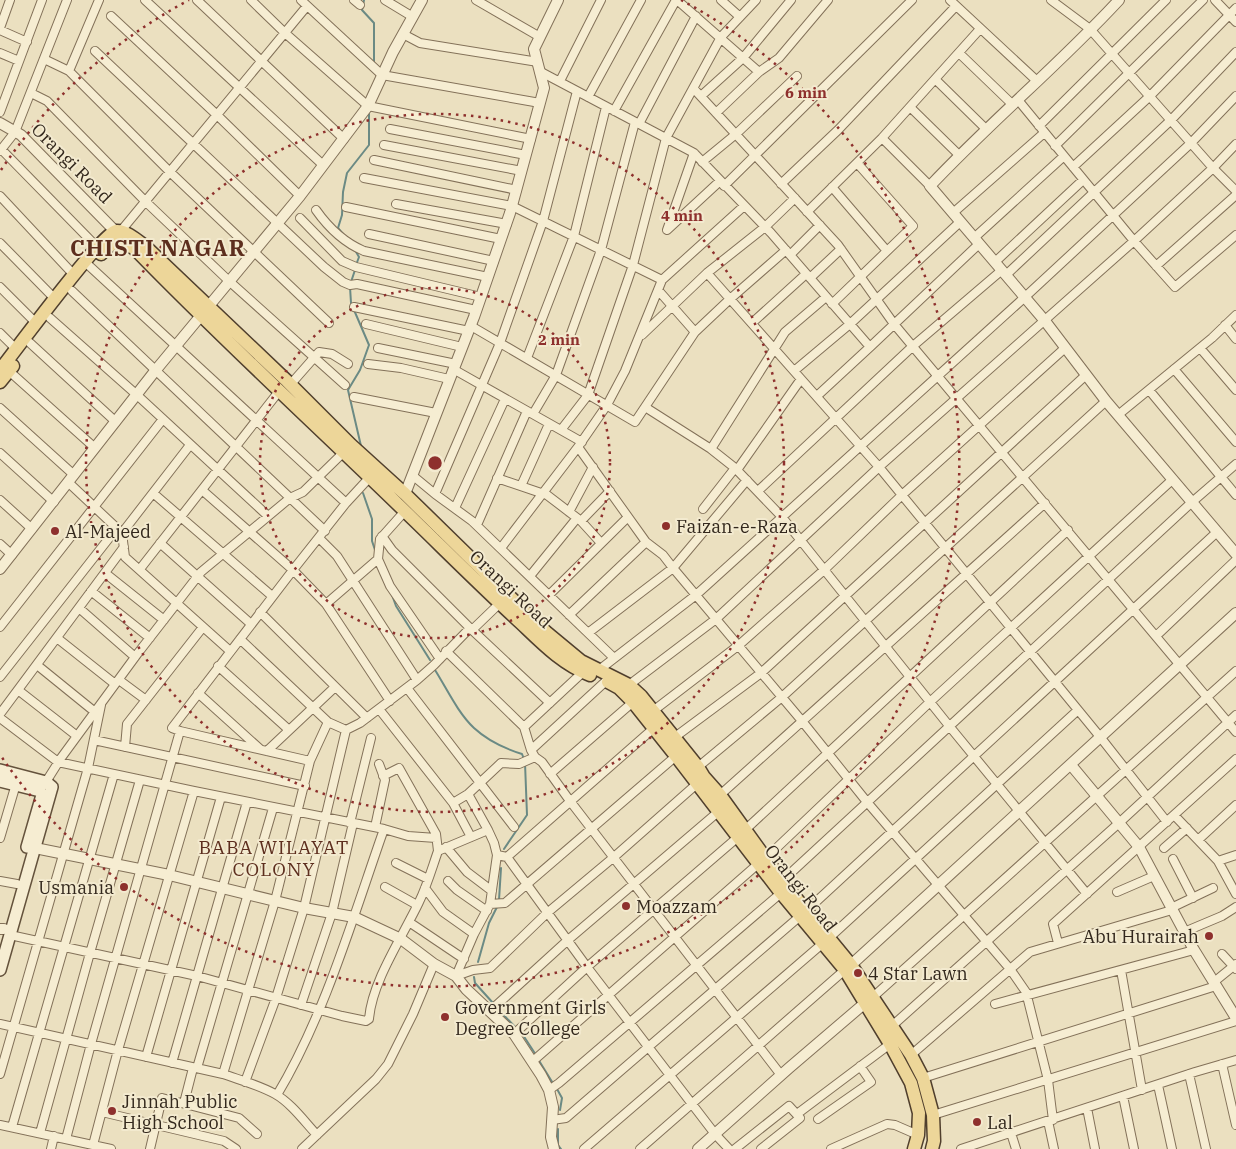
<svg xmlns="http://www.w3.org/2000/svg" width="1236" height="1149" viewBox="0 0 1236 1149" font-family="'IBM Plex Serif',serif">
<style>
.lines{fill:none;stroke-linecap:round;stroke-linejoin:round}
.stream{stroke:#6b8a84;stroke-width:2}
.minor-casing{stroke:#837159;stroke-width:10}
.tertiary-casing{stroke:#837159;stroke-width:12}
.secondary-casing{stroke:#64523c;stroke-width:14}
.primary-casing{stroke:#503f2d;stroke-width:15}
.minor{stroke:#f6edd2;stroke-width:8}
.tertiary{stroke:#f6edd2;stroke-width:10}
.secondary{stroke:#f6edd2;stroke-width:11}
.primary{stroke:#edd699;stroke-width:12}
.ring{fill:none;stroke:#8e302d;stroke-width:2.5;stroke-dasharray:2.5 5}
.poi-dot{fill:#8e302d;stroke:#f3eacf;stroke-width:2}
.labels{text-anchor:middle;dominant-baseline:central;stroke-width:4;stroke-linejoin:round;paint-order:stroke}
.street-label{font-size:18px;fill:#33281d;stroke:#f3eacf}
.poi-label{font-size:18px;fill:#33281d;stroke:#f3eacf;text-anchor:start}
.neighbourhood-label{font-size:19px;letter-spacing:1px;fill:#5d2e1e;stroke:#f3eacf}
.district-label{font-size:22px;font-weight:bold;letter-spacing:1px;fill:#5d2e1e;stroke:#f3eacf}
.centre{fill:#8e302d;stroke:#f3eacf;stroke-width:2.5}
.ring-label{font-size:15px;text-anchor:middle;font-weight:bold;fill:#8e302d;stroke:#f3eacf;stroke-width:4;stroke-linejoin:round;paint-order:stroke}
</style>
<rect width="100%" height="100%" fill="#ebe0c0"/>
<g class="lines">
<!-- stream -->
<path class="stream" d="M 364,0 L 362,10 L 374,23 L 374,64
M 343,234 L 338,228 L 342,215 L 343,192 L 347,173 L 369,145 L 369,114
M 355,250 L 359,257 L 356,265
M 351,282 L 355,270
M 350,287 L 351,303 L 369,345 L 360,370 L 348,390 L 361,446
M 363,493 L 372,519 L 372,541 L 376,553
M 392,595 L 396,606 L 430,660
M 435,670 C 447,689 458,713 474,728 C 487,740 506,749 522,754 L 524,759
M 504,849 L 527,815 L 525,763
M 499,900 L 501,868
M 478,962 L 489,923 L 498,905
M 474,977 L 475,983 L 493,1003
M 496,1007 L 517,1029
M 521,1032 L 536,1055
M 538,1059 L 554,1085
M 557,1089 L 562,1098 L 560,1110
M 558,1129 L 558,1145 L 561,1149"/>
<!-- minor casing -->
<g class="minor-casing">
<path id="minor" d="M 145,0 L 323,165
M 197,0 L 344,139
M 251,0 L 285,33 L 368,106 L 531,139
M 301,0 L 382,75 L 540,103
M 354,0 L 360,5
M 385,0 L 413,17
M 476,0 L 540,37
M 677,0 L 759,72 L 779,58 L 828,0
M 721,0 L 740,17
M 950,0 L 1037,81
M 1051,0 L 1090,29 L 1213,168 L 1236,191
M 1215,0 L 1236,22
M 111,16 L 217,115 L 300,196
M 0,28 L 10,0
M 0,30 L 27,42
M 403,34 L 420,43 L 538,62
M 95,51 L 324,267 L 343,282 L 350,285 L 357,284 L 476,310
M 0,53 L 19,61
M 959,53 L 1013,105
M 44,59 L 69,71 L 170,172 L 329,323
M 69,71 L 99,0
M 541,72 L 694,153 L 771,233 L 870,347 L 979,244
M 935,79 L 987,130
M 560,81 L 601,0
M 694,89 L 838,245 L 894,324 L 1236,732
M 31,93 L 47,101 L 146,202 L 229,281 L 345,385
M 701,96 L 743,58 L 791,0
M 588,97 L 641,0
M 1018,100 L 1134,241 L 1175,287 L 1236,235
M 910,107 L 959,155
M 614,111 L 676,0
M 0,112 L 42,0
M 716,113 L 759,72
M 639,124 L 696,16
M 1039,126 L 1166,0
M 390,129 L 526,155
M 882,138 L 930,186
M 384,145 L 522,171
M 1055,146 L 1203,0
M 1,149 L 97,247
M 0,151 L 15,132 L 67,0
M 694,153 L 667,230 L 720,181
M 374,160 L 517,190
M 702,162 L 736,134 L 797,76
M 1073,167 L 1150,96 L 1236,8
M 364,178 L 512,206 L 662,280
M 781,184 L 838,130 L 956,6
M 724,186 L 912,0
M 832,187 L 887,251
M 0,196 L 74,275
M 396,204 L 507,224
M 744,206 L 662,280 L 625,371 L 607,405 L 578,447 L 646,542 L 663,555 L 673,568 L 802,721 L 867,802 L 1010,969 L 1026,992 L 1048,1080 L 1053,1120
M 346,207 L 501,239
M 316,210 C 328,227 345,243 364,251 L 488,277
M 807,212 L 882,138 L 980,29
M 953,213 L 1044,133
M 300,218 L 342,261 L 356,267 L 481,297
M 120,232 L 307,6
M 369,234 L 494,261
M 974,238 L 1064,156
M 0,243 L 55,299
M 790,255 L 820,225
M 85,262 L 346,503
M 995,262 L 1083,180
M 1156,266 L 1236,195
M 707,273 L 879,467 L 1101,738 L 1167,822
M 1006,275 L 1171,120 L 1236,52
M 810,278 L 841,249
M 0,287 L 36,323
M 658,290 L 695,332
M 72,291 L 325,531
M 832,304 L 913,226 L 857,163
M 354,307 L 469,331
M 50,318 L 137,395 L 268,516
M 752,323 L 806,274
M 366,324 L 462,347
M 1225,325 L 1236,339
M 471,326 L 635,422 L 695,332 L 730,299 L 786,250
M 0,333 L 16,349
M 642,335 L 707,273 L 765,227 L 795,198
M 30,343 L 116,422
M 378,348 L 456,364
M 1200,348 L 1236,390
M 527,358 L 574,236 L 606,107
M 368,364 L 401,368 L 449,379
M 453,369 L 582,442
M 1174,369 L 1236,442
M 9,371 L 95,448
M 794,371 L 850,324 L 960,222
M 290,385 L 319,352 L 332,354 L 348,364
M 1149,390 L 1236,495
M 817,396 L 870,347
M 354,397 L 436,413
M 645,407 L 711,449 L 735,468 L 782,517 L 950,727 L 1087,894
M 0,408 L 74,475
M 533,414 L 556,375 L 601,250 L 635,122
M 1118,415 L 1212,338 L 1236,315
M 561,430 L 588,395 L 633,265 L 666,138 L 721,37 L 756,0
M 711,449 L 785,332 L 826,297
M 0,453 L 54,502
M 737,470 L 801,379
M 412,475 L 435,494 L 472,521 L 614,658
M 497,478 L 547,495 L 581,521 L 601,543
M 69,483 L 122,533 L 125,557 L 230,651
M 521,486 L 549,424
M 202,490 L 293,570 L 326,604 L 390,701
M 758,491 L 913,346 L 1002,270
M 153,493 L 272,596
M 435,494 L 500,343 L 543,221 L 577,91
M 0,500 L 32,529
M 455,508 L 505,399
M 703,509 L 735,468
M 405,511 L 380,539 L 378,559 L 390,586 L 440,659
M 569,512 L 593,467
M 581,521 L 610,491
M 477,525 L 527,411
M 122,533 L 190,445
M 382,536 L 392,550 L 470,628 L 550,703
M 319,538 L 337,556 L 417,680
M 160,543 L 251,624
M 0,544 L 12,555
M 501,548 L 578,447
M 140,569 L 280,390
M 105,573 L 164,620
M 530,576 L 577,518
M 91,591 L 150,638
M 549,595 L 628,517
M 326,604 L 378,559
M 79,608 L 135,657
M 260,612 L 367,718
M 569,615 L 646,542
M 0,627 L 163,419
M 472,630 L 499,604
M 588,633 L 673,568 L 747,480
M 1156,636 L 1236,560
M 57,638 L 115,684
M 240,639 L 328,722 L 346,730 L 360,723 L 417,680 L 434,665 L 470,628
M 446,651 L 524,727 L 531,750 L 535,757 L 542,762 L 570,801 L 781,1075
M 37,665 L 95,712
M 218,666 L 289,730
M 599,670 L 696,595 L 1025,297 L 1191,143 L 1236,96
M 0,677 L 117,528
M 119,680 L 146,700
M 629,685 L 716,619 L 879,467 L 1134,241 L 1213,168 L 1236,144
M 407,688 L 514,827
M 18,690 L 77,736
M 198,693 L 260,749
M 379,709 L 453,803 L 471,837
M 653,711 L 739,645 L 824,570 L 902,495 L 1065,348
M 0,714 L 124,547
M 0,718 L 58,762 L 194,791 L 384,829 L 408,836 L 436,838
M 524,727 L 583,672
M 180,731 L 172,728 L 293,570 L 346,503 L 370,477
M 675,737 L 761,673 L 1086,375
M 94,740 L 305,786
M 125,747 L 127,724 L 203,627
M 531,750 L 606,681
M 267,751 L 335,687
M 310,761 L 328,722
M 698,767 L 782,697 L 1106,401
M 550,774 L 633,702
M 383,776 L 399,768 L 436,834 L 438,851
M 44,785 L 61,758 L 138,653 L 201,572 L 290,498 L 303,492 L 347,449
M 720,795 L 1045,503
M 453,803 L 468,794 L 501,763 L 519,764 L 535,757
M 1174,815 L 1218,861 L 1236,894
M 350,823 L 371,738
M 375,827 L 385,780 L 379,764
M 745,830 L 1068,530
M 0,838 L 16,784
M 1198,840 L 1236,805
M 446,847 L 467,872 L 492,891
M 1164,848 L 1187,828
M 497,855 L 507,857 L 587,967 L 715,1134 L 729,1149
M 507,857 L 654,728
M 766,858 L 931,701 L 1172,480
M 1173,859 L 1193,898
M 1218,861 L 1236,855
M 396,863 L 428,879
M 0,881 L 17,884
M 448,881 L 457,890 L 487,911
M 782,881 L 1191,503 L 1236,464
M 385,887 L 417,905
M 425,888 L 443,912 L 474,934
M 1117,892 L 1154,876
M 490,904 L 505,903 L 676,756
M 1171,908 L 1213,888
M 409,922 L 464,959
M 1184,932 L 1222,916 L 1236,907
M 10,935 L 197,976 L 342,1016 L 366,1021 L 369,1019 C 372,981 403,936 419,902 C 427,886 432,868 438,851 L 488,830
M 829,938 L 1078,710
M 1058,943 L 1053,924 L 1236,759
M 1222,954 L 1236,969
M 1121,970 L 1142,1090
M 456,976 L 473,970 L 490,968 L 547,913 L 614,857 L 699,782
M 456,976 L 474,934 L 490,904 L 497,855 L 494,843 L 488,830 L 468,794
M 1214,982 L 1236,964
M 873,997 L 1236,671
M 995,1004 L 1194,950
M 301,1005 L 332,913 L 353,823
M 490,1011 L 568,940 L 718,812
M 0,1024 L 223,1074 C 240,1080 259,1085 275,1094 C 291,1103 304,1121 317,1135
M 892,1026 L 1119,823 L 1236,715
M 514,1034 L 587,967 L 738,837
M 911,1055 L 1030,952 L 1172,910
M 146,1057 L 221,797
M 533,1061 L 758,864
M 172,1063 L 247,802
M 1222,1064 L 1236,1125
M 197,1068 L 273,808
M 0,1074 L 88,768 L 101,705
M 1189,1074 L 1206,1149
M 923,1078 L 1216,986
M 245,1082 L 276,998 L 304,908 L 346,730
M 1158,1085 L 1172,1149
M 549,1090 L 559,1083 L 781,893
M 277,1095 C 325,1015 353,917 384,829
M 1123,1096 L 1134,1149
M 184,1103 L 193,1068
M 1087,1108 L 1095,1149
M 102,1112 L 224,1141 L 236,1149
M 797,1114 L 890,1044
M 933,1115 L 1236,1021
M 818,1119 L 871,1082 L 860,1066
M 552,1120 L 566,1118 L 806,911 L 1217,532
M 1048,1121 L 1054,1149
M 0,1125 L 111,1149
M 12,1127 L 114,774
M 40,1133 L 90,953 L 140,780
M 1011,1133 L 1016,1149
M 66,1139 L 91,1044 L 180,731 L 310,761 L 275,901 L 223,1074
M 93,1145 L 118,1050 L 194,791
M 51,1149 L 54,1136
M 150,1149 L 162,1098 L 239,1118 L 257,1134
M 302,1149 L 376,1079 L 388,1064 L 413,1014 L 434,964
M 584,1149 L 822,944
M 640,1149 L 847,968
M 735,1149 L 789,1106 L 800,1118 L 761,1149
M 831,1149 L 887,1124 L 895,1125 L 918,1135
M 961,1149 L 1195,1072 L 1236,1060"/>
</g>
<!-- tertiary casing -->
<g class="tertiary-casing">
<path id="tertiary" d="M 1119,0 C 1059,65 990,122 930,186 L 1045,321 L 1106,401 L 1236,554
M 0,123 L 21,135 L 115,231
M 405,494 L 474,317 L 510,213 L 544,88 L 534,49 L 558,0
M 0,569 L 155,371 L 300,196 L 368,106 L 393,52 L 422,0
M 1071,765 L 1139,847 L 1194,950 L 1236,1018
M 35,848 L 169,875 L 304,908 L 354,917 L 401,939 L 434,964 L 456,976 L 466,989 L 514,1034 L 541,1075 L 549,1090 L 553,1107 L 551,1137 L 554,1149
M 0,929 L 4,929
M 851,965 L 1236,613
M 698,1149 L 789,1068 L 865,1003"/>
</g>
<!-- secondary casing -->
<g class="secondary-casing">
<path id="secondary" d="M 0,770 L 46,782 L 52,787 L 0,970
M 0,781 L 40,791 L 42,795 L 27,847"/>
</g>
<!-- primary casing -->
<g class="primary-casing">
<path id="primary" d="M 101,254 C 113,240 121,238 136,250 C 226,343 322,430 415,521 C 450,555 485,590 521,623 C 542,643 562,664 590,675
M 0,370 C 15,351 102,233 116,231 C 126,230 138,241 146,247 L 287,381 L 351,445 L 405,494 L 546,632 L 581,661 L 629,685 L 641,696 L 698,767 L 704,777 L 720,795 L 782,881 L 851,965 L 911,1055 L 923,1078 L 933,1115 L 934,1141 L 932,1149
M 0,382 L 13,366
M 608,682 L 619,688 L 633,702 L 676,756 L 781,893 L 845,970 L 890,1044 L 911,1083 L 919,1113 L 918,1135 L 914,1149"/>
</g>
<!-- minor -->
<use href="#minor" class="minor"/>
<!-- tertiary -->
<use href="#tertiary" class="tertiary"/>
<!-- secondary -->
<use href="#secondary" class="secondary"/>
<!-- primary -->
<use href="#primary" class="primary"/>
</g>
<!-- distance rings -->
<g class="ring">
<circle cx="435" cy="463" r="175"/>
<circle cx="435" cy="463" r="349"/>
<path d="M1 170A524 524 0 0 1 189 0M681 0A524 524 0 1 1 1 756"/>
</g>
<!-- markers -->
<g class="poi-dot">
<circle cx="666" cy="526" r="5"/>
<circle cx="55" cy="531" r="5"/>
<circle cx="124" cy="887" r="5"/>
<circle cx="626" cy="906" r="5"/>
<circle cx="1209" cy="936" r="5"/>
<circle cx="858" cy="973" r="5"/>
<circle cx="445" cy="1017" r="5"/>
<circle cx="112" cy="1111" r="5"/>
<circle cx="977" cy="1122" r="5"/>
</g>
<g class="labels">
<!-- street labels -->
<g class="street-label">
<text transform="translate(72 163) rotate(45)">Orangi Road</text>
<text transform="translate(511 589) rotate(43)">Orangi Road</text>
<text transform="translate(801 888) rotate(52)">Orangi Road</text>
</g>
<!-- poi labels -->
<g class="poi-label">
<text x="676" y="526">Faizan-e-Raza</text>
<text x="65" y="531">Al-Majeed</text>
<text x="114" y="887" text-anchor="end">Usmania</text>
<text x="636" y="906">Moazzam</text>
<text x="1199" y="936" text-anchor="end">Abu Hurairah</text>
<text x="868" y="973">4 Star Lawn</text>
<text x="455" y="1007">Government Girls<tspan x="455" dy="21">Degree College</tspan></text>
<text x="122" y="1101">Jinnah Public<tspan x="122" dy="21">High School</tspan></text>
<text x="987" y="1122">Lal</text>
</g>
<!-- neighbourhood labels -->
<g class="neighbourhood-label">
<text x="274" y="847">BABA WILAYAT<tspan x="274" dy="22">COLONY</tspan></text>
</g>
<!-- district labels -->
<g class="district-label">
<text x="158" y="247">CHISTI NAGAR</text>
</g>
</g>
<circle cx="435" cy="463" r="8" class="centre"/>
<g class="ring-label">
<text x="806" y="98">6 min</text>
<text x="682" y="221">4 min</text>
<text x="559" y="345">2 min</text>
</g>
</svg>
